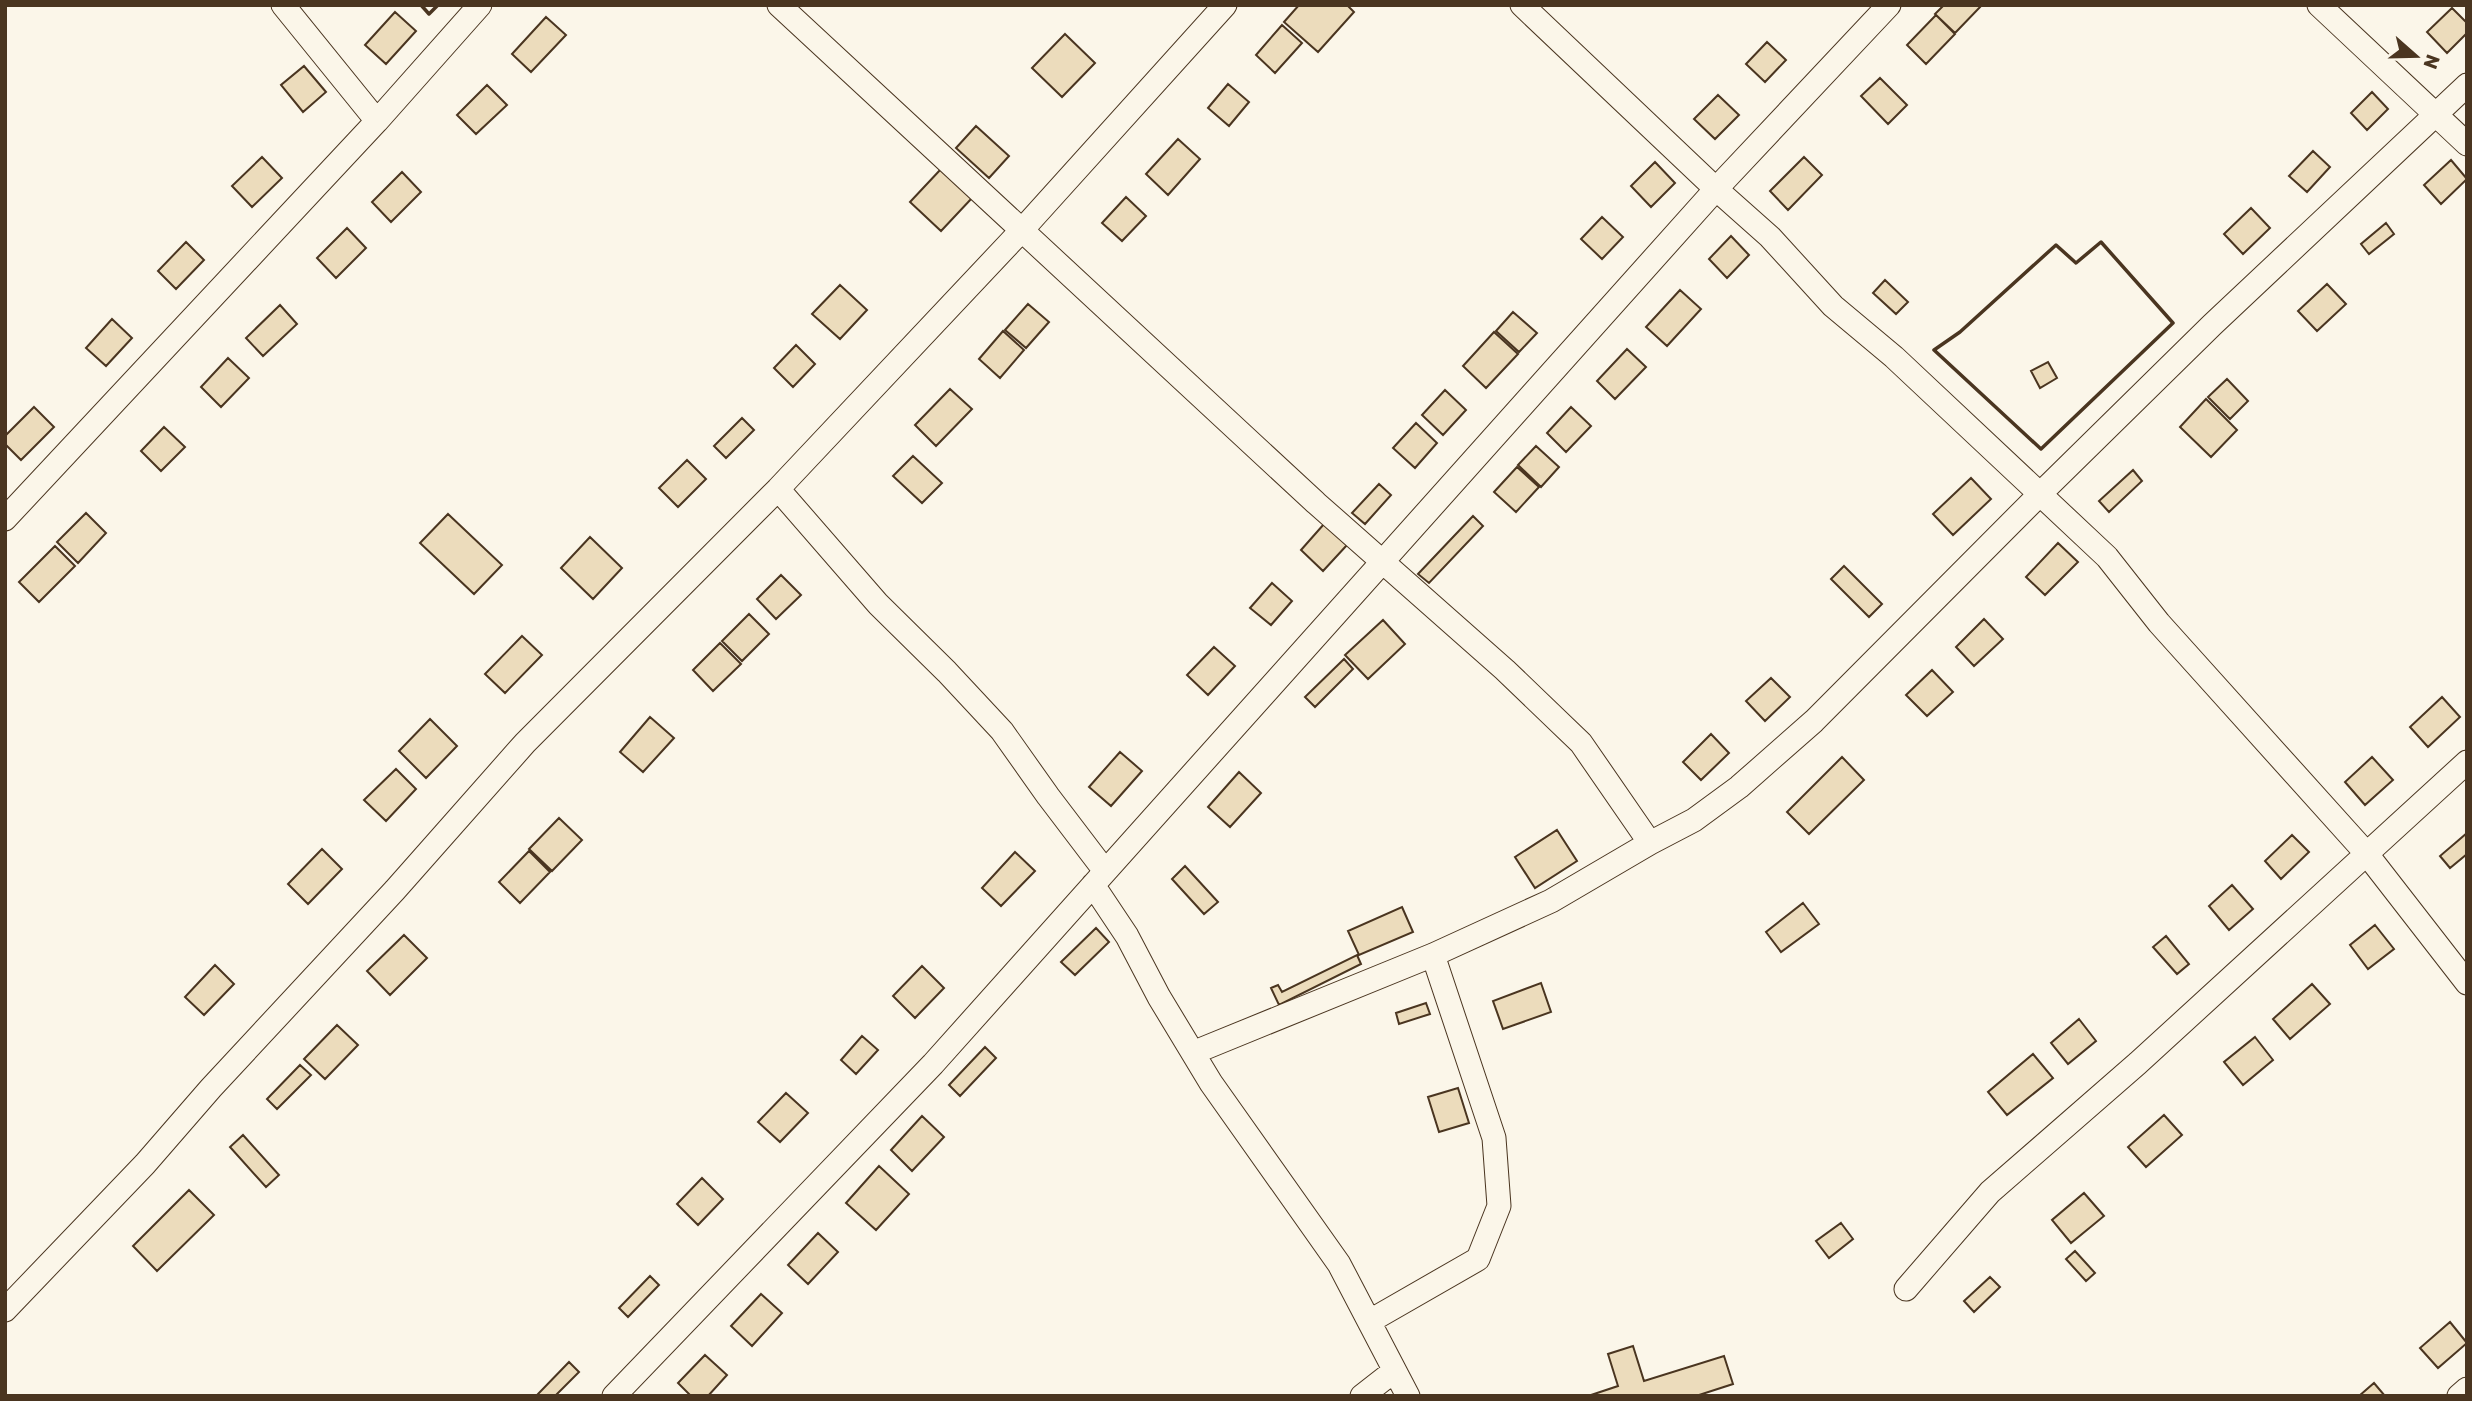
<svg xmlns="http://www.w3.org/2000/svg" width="2472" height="1401" viewBox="0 0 2472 1401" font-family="Rubik,sans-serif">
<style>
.building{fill:#ecdcbc;stroke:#4a3520;stroke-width:2}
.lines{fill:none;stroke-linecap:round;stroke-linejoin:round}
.minor-casing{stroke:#4a3520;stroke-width:25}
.minor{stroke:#fbf6e9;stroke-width:23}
.wall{stroke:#4a3520;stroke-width:3.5}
</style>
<rect width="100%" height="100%" fill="#fbf6e9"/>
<!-- building -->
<path class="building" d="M 1299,5 L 1347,5 L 1354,12 L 1318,52 L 1284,22 Z
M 1944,5 L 1982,5 L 1955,33 L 1935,14 Z
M 2452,8 L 2467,23 L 2467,33 L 2447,53 L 2427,32 Z
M 395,12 L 416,31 L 386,64 L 365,45 Z
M 1936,15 L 1955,34 L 1926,64 L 1907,45 Z
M 546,17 L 566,35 L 531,72 L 512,54 Z
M 1282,25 L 1302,43 L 1275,73 L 1256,55 Z
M 1065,34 L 1095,63 L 1062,97 L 1032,68 Z
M 1767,42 L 1786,60 L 1765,82 L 1746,64 Z
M 304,66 L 326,92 L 303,112 L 281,85 Z
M 1880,78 L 1907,105 L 1888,124 L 1861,96 Z
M 1228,84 L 1249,102 L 1229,126 L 1208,108 Z
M 487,85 L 507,105 L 476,134 L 457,115 Z
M 2372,92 L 2388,109 L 2367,130 L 2351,113 Z
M 1718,95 L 1739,115 L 1715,139 L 1694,119 Z
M 976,126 L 1009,156 L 989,178 L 956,148 Z
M 1178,139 L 1200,159 L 1168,195 L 1146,174 Z
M 2313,151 L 2330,167 L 2307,192 L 2289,176 Z
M 262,157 L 282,178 L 252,207 L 232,186 Z
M 1804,157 L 1822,175 L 1788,210 L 1770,191 Z
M 2451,160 L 2467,179 L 2441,204 L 2424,185 Z
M 1655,162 L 1675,183 L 1651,207 L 1631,186 Z
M 941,169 L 972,198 L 941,231 L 910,202 Z
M 402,172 L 421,192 L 391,222 L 372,202 Z
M 1126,197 L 1146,216 L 1122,241 L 1102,223 Z
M 2251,208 L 2270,228 L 2243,254 L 2224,234 Z
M 1602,217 L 1623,237 L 1602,259 L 1581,239 Z
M 2386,223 L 2394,234 L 2369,254 L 2361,244 Z
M 347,228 L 366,248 L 336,278 L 317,258 Z
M 1731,236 L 1749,255 L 1727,278 L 1709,259 Z
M 186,242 L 204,260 L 176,289 L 158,271 Z
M 1885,280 L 1908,302 L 1896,314 L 1873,293 Z
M 2327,284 L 2346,304 L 2317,331 L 2298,311 Z
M 840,285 L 867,310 L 840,339 L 812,314 Z
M 1680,290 L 1701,309 L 1667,346 L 1646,327 Z
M 1028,304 L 1049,322 L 1026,348 L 1005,330 Z
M 280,305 L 297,324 L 263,356 L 246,338 Z
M 1513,312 L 1537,333 L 1519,352 L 1496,331 Z
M 112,319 L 132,338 L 106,366 L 86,348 Z
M 1003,331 L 1024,350 L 1000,378 L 979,359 Z
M 1494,332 L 1518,354 L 1486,388 L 1463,366 Z
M 796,345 L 815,364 L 793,387 L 774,368 Z
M 1627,349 L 1646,367 L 1615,399 L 1597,381 Z
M 228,358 L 249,378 L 221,407 L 201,387 Z
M 2048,362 L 2057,378 L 2040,388 L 2031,371 Z
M 2227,379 L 2248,401 L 2230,419 L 2208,397 Z
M 950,389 L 972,409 L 936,446 L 915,425 Z
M 1445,390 L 1466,410 L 1443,435 L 1422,415 Z
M 2206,399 L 2237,430 L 2211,457 L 2180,427 Z
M 34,407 L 54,427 L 21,460 L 5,444 L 5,436 Z
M 1571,407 L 1591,426 L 1566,452 L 1547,433 Z
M 742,418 L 754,430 L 726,458 L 714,446 Z
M 1416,423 L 1437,443 L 1415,468 L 1393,448 Z
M 164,427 L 185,447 L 161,471 L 141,451 Z
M 1536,446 L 1559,467 L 1541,487 L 1518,465 Z
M 913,456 L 942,483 L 922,503 L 893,476 Z
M 687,460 L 706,479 L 678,507 L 659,488 Z
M 1517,467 L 1539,487 L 1516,512 L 1494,492 Z
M 2133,470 L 2142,481 L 2109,512 L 2099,501 Z
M 1971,478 L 1991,499 L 1953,535 L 1933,514 Z
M 1379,484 L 1391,495 L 1365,524 L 1352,513 Z
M 86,513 L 106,533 L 78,563 L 57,542 Z
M 448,514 L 502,565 L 474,594 L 420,543 Z
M 1473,516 L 1483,526 L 1429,583 L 1418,574 Z
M 1324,524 L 1347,545 L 1323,571 L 1301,550 Z
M 590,537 L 622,568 L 593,599 L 561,568 Z
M 2058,543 L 2078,562 L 2045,595 L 2026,577 Z
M 55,546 L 75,566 L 39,602 L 19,582 Z
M 1844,566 L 1882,604 L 1869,617 L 1831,579 Z
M 781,575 L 801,595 L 776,619 L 757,599 Z
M 1272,583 L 1292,601 L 1271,625 L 1250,608 Z
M 749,614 L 769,634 L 742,661 L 722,641 Z
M 1984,619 L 2003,639 L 1974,666 L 1956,647 Z
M 1383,620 L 1405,644 L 1368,679 L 1345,655 Z
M 522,636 L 542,655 L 505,693 L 485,674 Z
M 720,643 L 741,664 L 713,691 L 693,670 Z
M 1214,647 L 1235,666 L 1208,695 L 1187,675 Z
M 1344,659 L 1353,669 L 1315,707 L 1305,697 Z
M 1932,670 L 1953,692 L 1927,716 L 1906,695 Z
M 1771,678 L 1790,697 L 1765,721 L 1746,701 Z
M 2442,697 L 2460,717 L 2428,747 L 2410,727 Z
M 650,717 L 674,738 L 643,772 L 620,752 Z
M 430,719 L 457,746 L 426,778 L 399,751 Z
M 1711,734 L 1729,753 L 1701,780 L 1683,762 Z
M 1120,752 L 1142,771 L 1111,806 L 1089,787 Z
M 1842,757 L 1864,780 L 1809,834 L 1787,812 Z
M 2372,757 L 2393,780 L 2365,805 L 2345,782 Z
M 396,769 L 416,789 L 386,821 L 364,800 Z
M 1239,772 L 1261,793 L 1230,827 L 1208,807 Z
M 559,818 L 582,840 L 552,871 L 529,849 Z
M 1557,830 L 1577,861 L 1535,888 L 1515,857 Z
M 2467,833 L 2467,854 L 2450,868 L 2440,856 Z
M 2292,835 L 2309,852 L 2281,879 L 2265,861 Z
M 322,849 L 342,869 L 308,904 L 288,884 Z
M 529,851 L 550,872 L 520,903 L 499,882 Z
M 1015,852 L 1035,871 L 1001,906 L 982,888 Z
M 1185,866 L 1218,902 L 1204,914 L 1172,879 Z
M 2232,885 L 2253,909 L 2229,930 L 2209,906 Z
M 1803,903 L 1819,924 L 1781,952 L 1766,932 Z
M 1402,907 L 1413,932 L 1359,955 L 1348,931 Z
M 2375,925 L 2394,949 L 2368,969 L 2350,945 Z
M 1096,928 L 1109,942 L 1075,975 L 1061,962 Z
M 404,935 L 427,958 L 390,995 L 367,971 Z
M 2166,936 L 2189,964 L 2177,974 L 2153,947 Z
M 1357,955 L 1361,964 L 1279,1005 L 1271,988 L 1278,985 L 1282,992 Z
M 215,965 L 234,984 L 204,1015 L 185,997 Z
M 922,966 L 944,988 L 915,1018 L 893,996 Z
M 1541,983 L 1551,1012 L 1503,1029 L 1493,1001 Z
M 2312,984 L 2330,1004 L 2290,1039 L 2273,1019 Z
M 1426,1003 L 1430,1014 L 1399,1024 L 1396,1013 Z
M 2079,1019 L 2096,1041 L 2068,1064 L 2051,1043 Z
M 337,1025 L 358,1045 L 325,1079 L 304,1059 Z
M 862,1036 L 878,1050 L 856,1074 L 841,1060 Z
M 2255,1037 L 2273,1060 L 2243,1085 L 2224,1062 Z
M 985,1047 L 996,1058 L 960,1096 L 949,1085 Z
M 2033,1054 L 2053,1078 L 2007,1115 L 1988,1092 Z
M 300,1065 L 311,1075 L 277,1109 L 267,1099 Z
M 1458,1088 L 1469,1123 L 1439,1132 L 1428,1097 Z
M 786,1093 L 808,1113 L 780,1142 L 758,1122 Z
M 2164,1115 L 2182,1135 L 2146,1167 L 2128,1147 Z
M 922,1116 L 944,1137 L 912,1171 L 891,1150 Z
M 243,1135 L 279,1175 L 266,1187 L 230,1147 Z
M 879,1166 L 909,1194 L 876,1230 L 846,1203 Z
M 702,1178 L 723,1199 L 698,1225 L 677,1204 Z
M 189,1190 L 214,1215 L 157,1271 L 133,1246 Z
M 2084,1193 L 2104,1216 L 2071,1243 L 2052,1220 Z
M 1841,1223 L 1853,1239 L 1829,1258 L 1816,1241 Z
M 818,1233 L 838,1252 L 808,1284 L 788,1265 Z
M 2075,1251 L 2095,1273 L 2086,1281 L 2066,1259 Z
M 650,1276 L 659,1285 L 628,1317 L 619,1308 Z
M 1990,1277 L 2000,1287 L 1974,1312 L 1964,1301 Z
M 761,1294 L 782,1313 L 752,1346 L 731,1326 Z
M 2450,1322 L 2467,1343 L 2438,1368 L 2420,1348 Z
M 1633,1346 L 1644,1381 L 1724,1356 L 1733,1384 L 1696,1396 L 1588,1396 L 1618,1386 L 1608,1354 Z
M 705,1355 L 727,1375 L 708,1396 L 691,1396 L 678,1383 Z
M 569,1362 L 579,1372 L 555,1396 L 540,1396 L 538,1394 Z
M 2374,1383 L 2385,1396 L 2359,1396 Z"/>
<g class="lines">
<!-- minor casing -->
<g class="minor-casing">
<path id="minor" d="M 283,5 L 377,121
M 779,5 L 1316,503 L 1505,670 L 1581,743 L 1650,843
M 1522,5 L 1716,189 L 1770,237 L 1833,306 L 1894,357 L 2107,557 L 2159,623 L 2366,853 L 2467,983
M 2319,5 L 2467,144
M 778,489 L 878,604 L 947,672 L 1002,731 L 1048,796 L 1105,871
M 5,519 L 377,121 L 480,5
M 1093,885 L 1127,936 L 1159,997 L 1211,1083 L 1339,1264 L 1408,1396
M 1195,1052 L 1433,955 L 1551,901 L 1650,843 L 1694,820 L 1739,787 L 1814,721 L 2041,493 L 2212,325 L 2467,85
M 1906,1289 L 1990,1192 L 2138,1063 L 2467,762
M 5,1310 L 145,1164 L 211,1088 L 395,890 L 525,743 L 778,489 L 1021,231 L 1225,5
M 1370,1321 L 1478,1259 L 1499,1206 L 1494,1138 L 1433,955
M 614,1396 L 933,1064 L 1716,189 L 1889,5
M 1362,1396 L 1394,1371
M 2459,1396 L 2467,1389"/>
</g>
<!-- minor -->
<use href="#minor" class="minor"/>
<!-- wall -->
<path class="wall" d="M 421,5 L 429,14 L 438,5
M 2101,242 L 2173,323 L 2041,449 L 1934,350 L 1960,332 L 2056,245 L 2076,263 Z"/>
</g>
<!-- border -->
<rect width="2472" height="1401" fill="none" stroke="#4a3520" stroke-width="14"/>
<!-- north arrow -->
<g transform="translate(2416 56) rotate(110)" stroke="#fbf6e9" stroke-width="5" paint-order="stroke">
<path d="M0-5L12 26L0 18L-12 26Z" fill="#4a3520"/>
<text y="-10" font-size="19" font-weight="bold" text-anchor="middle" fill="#4a3520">N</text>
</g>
</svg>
